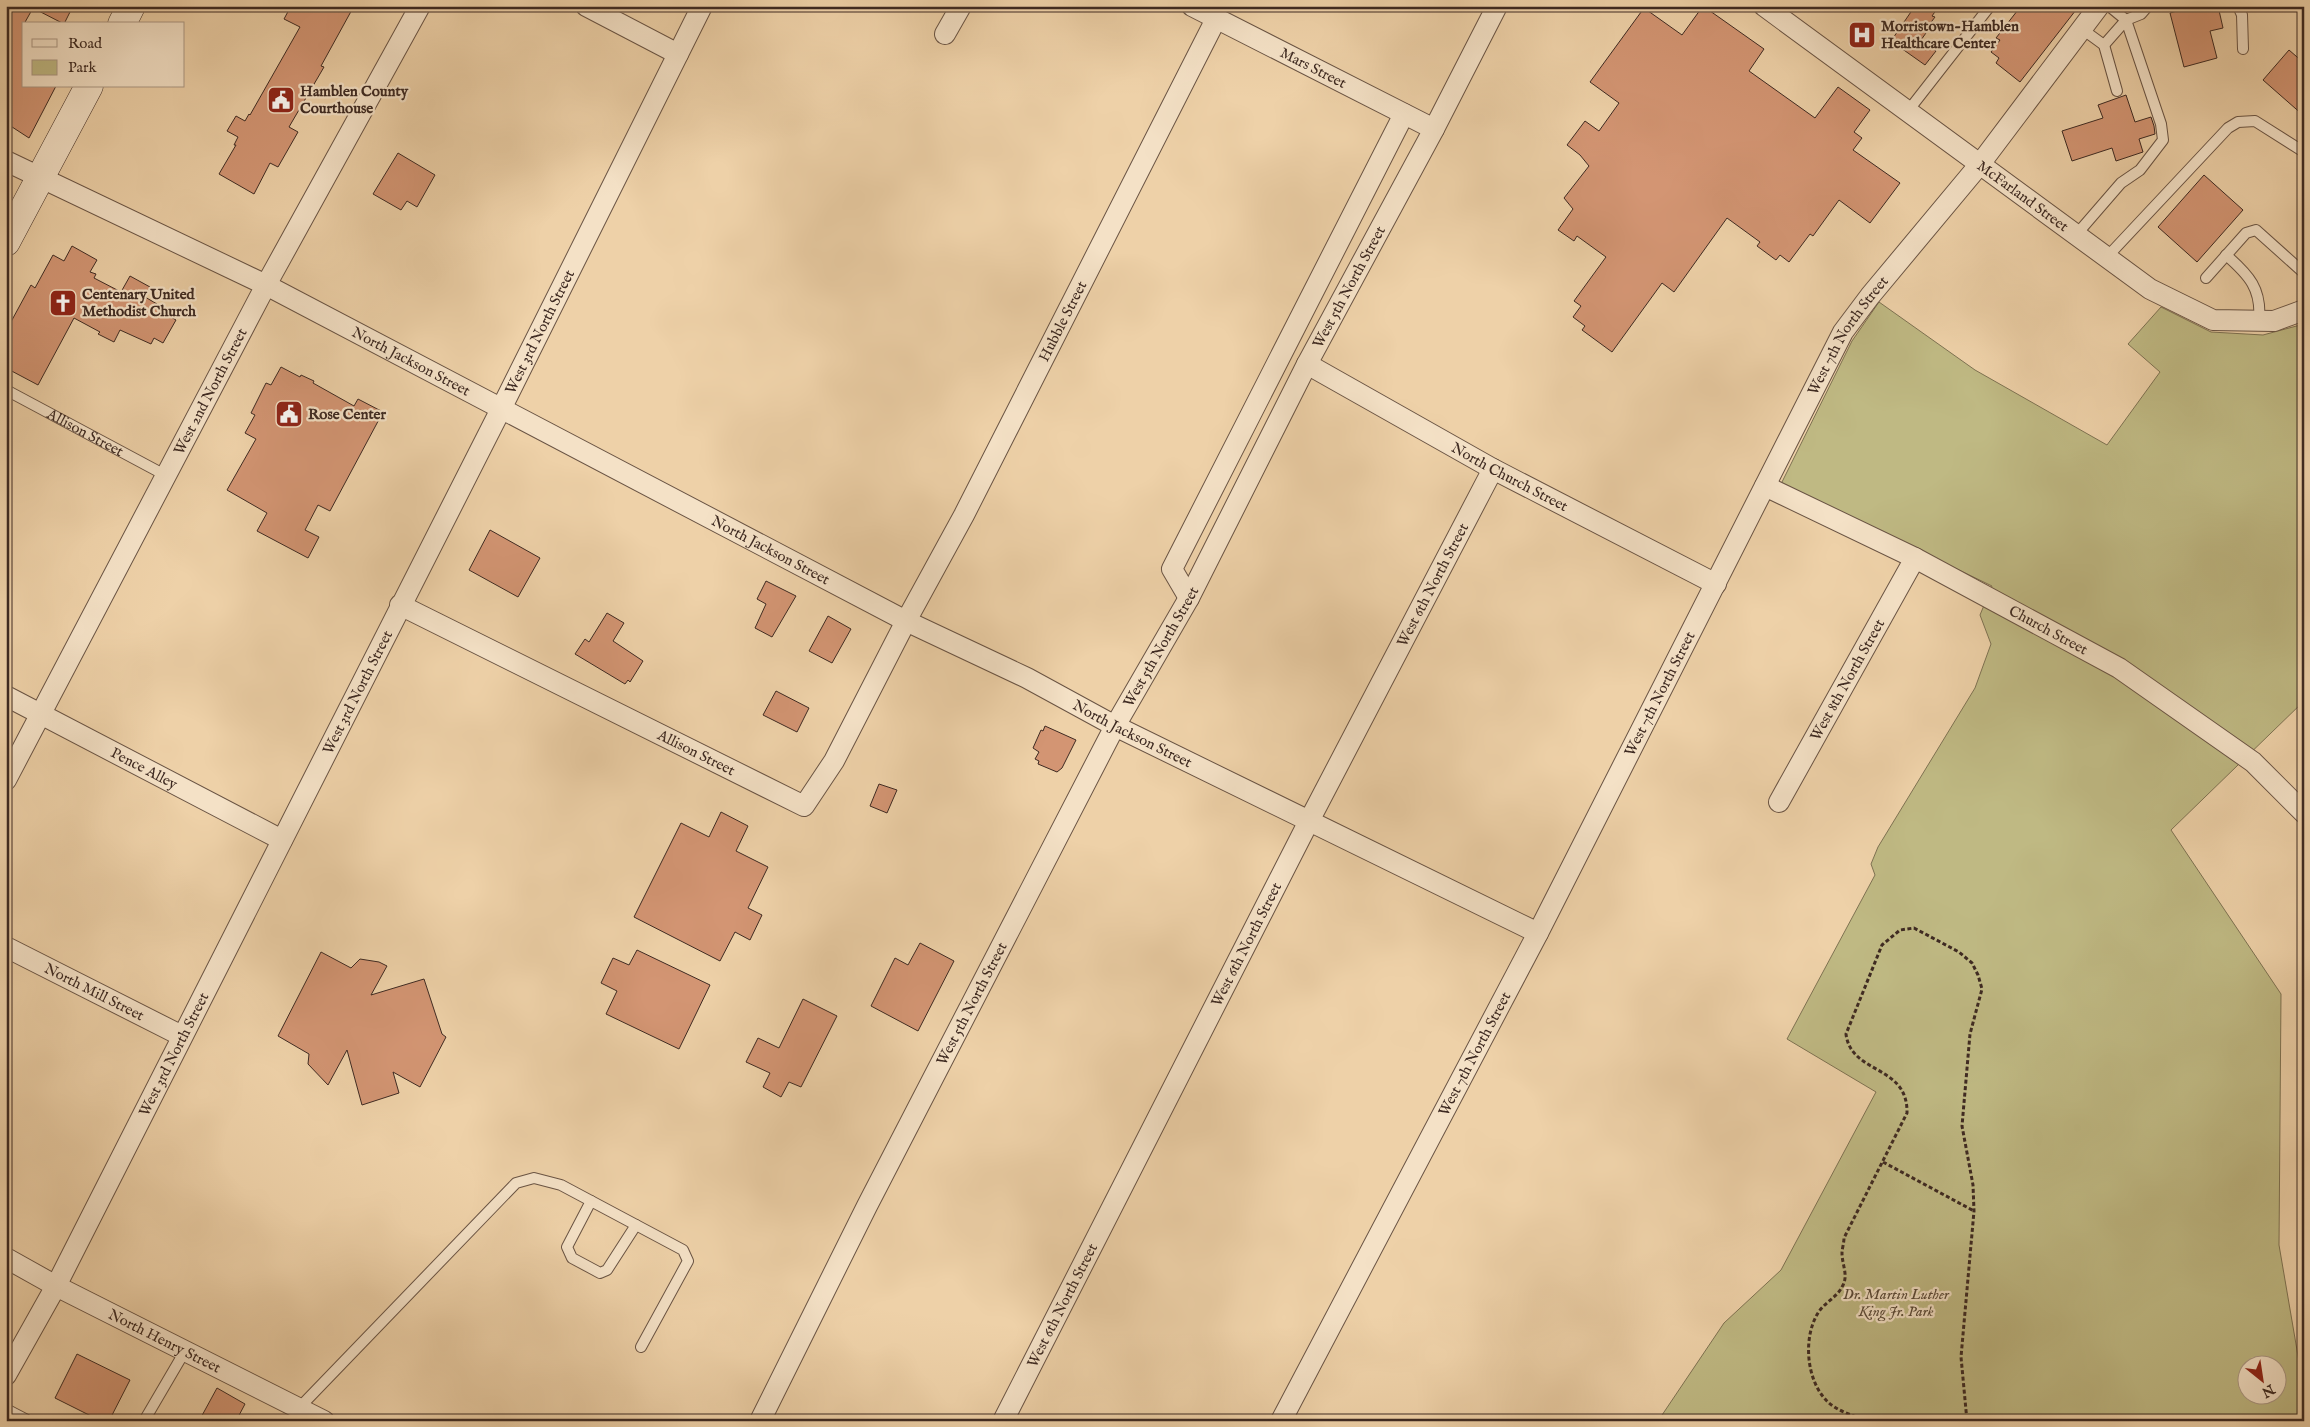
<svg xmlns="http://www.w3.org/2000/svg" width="2310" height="1427" viewBox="0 0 2310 1427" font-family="'IM FELL English',serif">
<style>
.green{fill:#bfb983;stroke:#7e7252;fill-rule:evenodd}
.building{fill:#d39573;stroke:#3e2a22}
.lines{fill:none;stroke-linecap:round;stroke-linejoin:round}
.lane-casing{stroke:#6a5444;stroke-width:12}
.street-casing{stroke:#6a5444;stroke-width:22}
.secondary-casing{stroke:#3e2a22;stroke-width:29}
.path{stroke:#3e2a22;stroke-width:3;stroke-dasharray:4 2.5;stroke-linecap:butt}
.lane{stroke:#f4e1c6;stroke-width:10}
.street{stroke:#f4e1c6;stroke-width:20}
.secondary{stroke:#f4e1c6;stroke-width:28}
.labels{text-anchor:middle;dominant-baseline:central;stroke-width:4.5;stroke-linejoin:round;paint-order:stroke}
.poi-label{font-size:15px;font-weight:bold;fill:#3e2a22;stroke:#f4e1c6;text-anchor:start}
.street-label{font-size:15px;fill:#3e2a22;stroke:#f4e1c6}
.park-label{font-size:15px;font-style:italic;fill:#584735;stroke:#f4e1c6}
</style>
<rect width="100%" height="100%" fill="#eed1a8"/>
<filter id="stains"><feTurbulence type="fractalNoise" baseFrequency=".004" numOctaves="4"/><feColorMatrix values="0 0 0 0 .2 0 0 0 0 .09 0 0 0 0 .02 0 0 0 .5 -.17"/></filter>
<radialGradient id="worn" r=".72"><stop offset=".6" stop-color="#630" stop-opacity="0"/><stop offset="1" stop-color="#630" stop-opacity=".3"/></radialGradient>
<!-- green -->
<path class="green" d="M 1879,302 L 1975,370 L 2107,445 L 2160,372 L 2128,344 L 2161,307 L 2211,332 L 2263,335 L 2304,324 L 2304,701 L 2171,830 L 2281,994 L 2279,1245 L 2304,1391 L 2304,1421 L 1658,1421 L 1724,1323 L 1781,1270 L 1876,1092 L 1787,1039 L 1875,875 L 1871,864 L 1878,847 L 1975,688 L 1991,644 L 1980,615 L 1992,586 L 1781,484 L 1852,341 ZM 2248,1364 L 2278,1364 L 2278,1394 L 2248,1394 Z"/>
<!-- building -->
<path class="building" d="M 6,6 L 73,6 L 64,24 L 33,8 L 24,24 L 24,86 L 56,86 L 29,138 L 6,123 Z
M 291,6 L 354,6 L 321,66 L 324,67 L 289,127 L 298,132 L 278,167 L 270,163 L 254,194 L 219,174 L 236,145 L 234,145 L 238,137 L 227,131 L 236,116 L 245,121 L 249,114 L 250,115 L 300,27 L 284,19 Z
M 1703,6 L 1764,49 L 1749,71 L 1815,118 L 1838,87 L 1870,110 L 1854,132 L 1862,138 L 1853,150 L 1900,183 L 1870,223 L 1839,200 L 1813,236 L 1810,234 L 1789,262 L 1780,255 L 1776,260 L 1757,246 L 1760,242 L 1727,218 L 1674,292 L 1662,283 L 1612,352 L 1582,330 L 1585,326 L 1573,317 L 1581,306 L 1574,301 L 1606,257 L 1577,236 L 1574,241 L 1558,230 L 1573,209 L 1564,198 L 1589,166 L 1580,155 L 1567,145 L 1585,121 L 1599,131 L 1619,103 L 1590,82 L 1644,8 L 1682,35 Z
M 1915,6 L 1939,6 L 1932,16 L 1935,17 L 1929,25 L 1931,26 L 1921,40 L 1936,51 L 1925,65 L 1891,41 Z
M 2021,6 L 2079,6 L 2020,82 L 1996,63 L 1999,58 L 1991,52 L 2000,40 L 1996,38 Z
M 2194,6 L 2218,6 L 2223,28 L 2210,31 L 2217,58 L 2184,67 L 2170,13 Z
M 2289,50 L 2304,63 L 2304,116 L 2263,80 Z
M 2126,95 L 2135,122 L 2151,117 L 2154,126 L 2155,134 L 2139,139 L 2143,152 L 2116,161 L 2112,148 L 2072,161 L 2062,131 L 2103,118 L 2098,105 Z
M 398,153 L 435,175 L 417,207 L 407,201 L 401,210 L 373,194 Z
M 2204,175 L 2243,210 L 2197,262 L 2158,227 Z
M 72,246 L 97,260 L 90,272 L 96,274 L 94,278 L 121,292 L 130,276 L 150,287 L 145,297 L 157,304 L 155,308 L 176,320 L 163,343 L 154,338 L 151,344 L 120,330 L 114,342 L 98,334 L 100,332 L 74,318 L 38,385 L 6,368 L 6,331 L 31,285 L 35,288 L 53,255 L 64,261 Z
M 281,367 L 300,377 L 301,375 L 314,381 L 313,383 L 354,406 L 358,399 L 383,412 L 330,511 L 318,505 L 305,530 L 319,537 L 308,558 L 257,531 L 267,513 L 227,490 L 256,439 L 245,433 L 255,415 L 251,413 L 266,383 L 271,385 Z
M 490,530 L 540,558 L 518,597 L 469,570 Z
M 766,581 L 796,596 L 772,637 L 755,628 L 766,604 L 757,599 Z
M 607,613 L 624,623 L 613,641 L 643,661 L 630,682 L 628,680 L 625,684 L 575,654 L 585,639 L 589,642 Z
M 828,616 L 851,629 L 832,663 L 809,651 Z
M 776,691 L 809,708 L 797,732 L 763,715 Z
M 1045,726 L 1076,740 L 1062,768 L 1057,772 L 1038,764 L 1039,761 L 1035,759 L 1039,752 L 1033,748 L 1041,730 L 1043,731 Z
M 879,784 L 897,790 L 887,813 L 870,806 Z
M 721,812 L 748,826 L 736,851 L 768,867 L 748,908 L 762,915 L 750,940 L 735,932 L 720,961 L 634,917 L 681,823 L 709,837 Z
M 920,943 L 954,961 L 918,1031 L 871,1006 L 895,958 L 908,965 Z
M 637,950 L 710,985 L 679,1049 L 606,1014 L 617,991 L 601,983 L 613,958 L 629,965 Z
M 321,952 L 351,968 L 360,959 L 379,962 L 387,966 L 371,995 L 424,979 L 442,1034 L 446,1037 L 420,1087 L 393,1072 L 399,1093 L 362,1105 L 347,1050 L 328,1085 L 308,1064 L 309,1054 L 278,1036 Z
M 803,999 L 837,1016 L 801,1087 L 789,1082 L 781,1097 L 763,1087 L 770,1073 L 746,1062 L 758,1038 L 779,1048 Z
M 77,1354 L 130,1380 L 109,1421 L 101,1421 L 55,1398 Z
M 217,1388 L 245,1404 L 236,1421 L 199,1421 Z"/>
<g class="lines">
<!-- lane casing -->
<g class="lane-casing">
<g id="lane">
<path d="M 2238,6 L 2242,15 L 2243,49"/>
<path d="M 2082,29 L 2104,45 L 2117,91"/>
<path d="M 2104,45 L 2126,20 L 2141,14 L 2148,6"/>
<path d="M 1908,111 L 1990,6"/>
<path d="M 2076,235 L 2121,183 L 2140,170 L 2163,140 L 2161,124 L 2126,20 L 2109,6"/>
<path d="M 2226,255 C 2249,275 2262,289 2259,321"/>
<path d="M 2107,257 L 2228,128 L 2238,122 L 2255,121 L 2304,152"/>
<path d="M 2206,278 L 2246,233 L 2256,230 L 2304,273"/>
<path id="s1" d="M 6,390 L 165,475"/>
<path d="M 591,1201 L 567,1247 L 572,1258 L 600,1273 L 607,1270 L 636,1225"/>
<path d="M 299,1408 L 516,1183 L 534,1178 L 561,1185 L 683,1250 L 688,1261 L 641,1347"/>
<path d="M 6,1409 L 29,1421"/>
<path d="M 144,1421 L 185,1351"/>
</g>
</g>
<!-- street casing -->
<g class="street-casing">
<g id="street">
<path d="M 586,6 L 678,54"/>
<path id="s2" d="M 1192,6 L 1434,129"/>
<path id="s3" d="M 1764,6 L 2150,289 L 2213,320 L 2274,321 L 2304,310"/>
<path d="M 945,34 L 961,6"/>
<path id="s4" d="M 6,161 L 266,285 L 906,621 L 1027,678 L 1115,726 L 1538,933"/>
<path id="s5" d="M 1307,364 L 1493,469 L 1716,584"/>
<path id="s6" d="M 1765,486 L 1915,558 L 2119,668 L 2253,762 L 2304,813"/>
<path d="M 1189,598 L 1172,569 L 1404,114"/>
<path id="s7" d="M 400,605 L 804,806 L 834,761 L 906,621 L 964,515 L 1216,19"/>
<path id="s8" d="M 6,696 L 282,840"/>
<path id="s9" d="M 6,780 L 266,285 L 420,6"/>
<path id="s10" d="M 1779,802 L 1915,558"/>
<path id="s11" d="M 6,947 L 182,1036"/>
<path id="s12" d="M 6,1258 L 56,1286 L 324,1421"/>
<path id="s13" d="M 6,1375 L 56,1286 L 501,409 L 702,6"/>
<path id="s14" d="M 760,1421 L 867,1206 L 1115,726 L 1189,598 L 1307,364 L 1434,129 L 1497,6"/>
<path id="s15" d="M 1003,1421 L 1309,821 L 1493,469"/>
<path id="s16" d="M 1281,1421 L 1538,933 L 1843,332 L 1870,296 L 1980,164 L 2099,6"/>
</g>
</g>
<!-- secondary casing -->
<g class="secondary-casing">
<path id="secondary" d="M 122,24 L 131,6
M 6,242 L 89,86"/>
</g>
<!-- path -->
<path class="path" d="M 1883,1162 L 1974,1211
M 1845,1421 L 1849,1414
M 1868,1421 C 1854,1416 1836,1411 1826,1400 C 1806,1379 1803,1337 1818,1313 C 1824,1303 1837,1297 1842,1287 C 1849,1276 1842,1265 1842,1253 C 1842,1249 1844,1243 1844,1238 L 1907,1113 C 1908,1064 1851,1075 1846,1034 L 1882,945 L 1900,930 L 1914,928 L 1959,952 L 1972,963 L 1978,975 L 1982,989 L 1970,1034 L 1962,1126 L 1973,1185 L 1974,1211 L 1961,1357 L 1967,1421"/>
<!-- lane -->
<use href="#lane" class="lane"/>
<!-- street -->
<use href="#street" class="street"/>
<!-- secondary -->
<use href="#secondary" class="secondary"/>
</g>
<!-- icons -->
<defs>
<g id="hospital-square" transform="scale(1.4375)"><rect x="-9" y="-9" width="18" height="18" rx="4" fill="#8f2418" stroke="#f4e1c6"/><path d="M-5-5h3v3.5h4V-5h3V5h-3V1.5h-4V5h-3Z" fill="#fff"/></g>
<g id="civic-square" transform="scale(1.4375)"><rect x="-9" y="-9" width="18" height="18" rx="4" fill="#8f2418" stroke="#f4e1c6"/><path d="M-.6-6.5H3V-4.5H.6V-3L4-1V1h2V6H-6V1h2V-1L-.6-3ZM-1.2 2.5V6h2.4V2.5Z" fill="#fff"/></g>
<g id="church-square" transform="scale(1.4375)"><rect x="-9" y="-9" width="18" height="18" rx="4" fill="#8f2418" stroke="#f4e1c6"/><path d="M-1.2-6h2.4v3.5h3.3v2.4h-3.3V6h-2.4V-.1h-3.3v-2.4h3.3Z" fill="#fff"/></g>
</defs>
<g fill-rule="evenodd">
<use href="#hospital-square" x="1862" y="35"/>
<use href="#civic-square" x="281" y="100"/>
<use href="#church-square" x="63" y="303"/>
<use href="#civic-square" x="289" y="414"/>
</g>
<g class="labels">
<!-- poi labels -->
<g class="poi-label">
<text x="1881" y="26">Morristown-Hamblen<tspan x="1881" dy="17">Healthcare Center</tspan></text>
<text x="300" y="91">Hamblen County<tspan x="300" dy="17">Courthouse</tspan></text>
<text x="82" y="294">Centenary United<tspan x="82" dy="17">Methodist Church</tspan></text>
<text x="308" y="414">Rose Center</text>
</g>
<!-- street labels -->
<g class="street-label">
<text stroke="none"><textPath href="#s2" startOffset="136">Mars Street</textPath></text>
<text stroke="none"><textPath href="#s3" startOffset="321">McFarland Street</textPath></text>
<text stroke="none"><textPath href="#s14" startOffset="1278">West 5th North Street</textPath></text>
<text stroke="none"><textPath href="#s7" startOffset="1001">Hubble Street</textPath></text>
<text stroke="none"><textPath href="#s13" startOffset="1172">West 3rd North Street</textPath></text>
<text stroke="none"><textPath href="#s16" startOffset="1225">West 7th North Street</textPath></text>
<text stroke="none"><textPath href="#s4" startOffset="452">North Jackson Street</textPath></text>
<text stroke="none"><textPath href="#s9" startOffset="439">West 2nd North Street</textPath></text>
<text stroke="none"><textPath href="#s1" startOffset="90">Allison Street</textPath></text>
<text stroke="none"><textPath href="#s5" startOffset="232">North Church Street</textPath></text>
<text stroke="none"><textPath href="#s4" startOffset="858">North Jackson Street</textPath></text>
<text stroke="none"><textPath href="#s15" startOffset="940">West 6th North Street</textPath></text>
<text stroke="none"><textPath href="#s6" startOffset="318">Church Street</textPath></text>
<text stroke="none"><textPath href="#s14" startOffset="872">West 5th North Street</textPath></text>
<text stroke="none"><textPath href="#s10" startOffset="140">West 8th North Street</textPath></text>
<text stroke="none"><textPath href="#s13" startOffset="768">West 3rd North Street</textPath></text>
<text stroke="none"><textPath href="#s16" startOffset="820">West 7th North Street</textPath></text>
<text stroke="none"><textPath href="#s4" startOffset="1264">North Jackson Street</textPath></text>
<text stroke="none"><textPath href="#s7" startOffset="331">Allison Street</textPath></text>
<text stroke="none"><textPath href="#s8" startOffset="156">Pence Alley</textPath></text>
<text stroke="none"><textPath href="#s15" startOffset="535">West 6th North Street</textPath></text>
<text stroke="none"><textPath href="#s11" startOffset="99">North Mill Street</textPath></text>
<text stroke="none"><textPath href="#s14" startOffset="468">West 5th North Street</textPath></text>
<text stroke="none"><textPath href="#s13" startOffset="362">West 3rd North Street</textPath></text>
<text stroke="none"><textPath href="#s16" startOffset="415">West 7th North Street</textPath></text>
<text stroke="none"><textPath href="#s15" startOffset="130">West 6th North Street</textPath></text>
<text stroke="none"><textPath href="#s12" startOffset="179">North Henry Street</textPath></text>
</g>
<!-- park labels -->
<g class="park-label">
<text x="1896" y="1294">Dr. Martin Luther<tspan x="1896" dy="17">King Jr. Park</tspan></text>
</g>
</g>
<!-- margin -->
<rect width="2310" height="1427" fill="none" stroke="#eed1a8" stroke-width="25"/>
<rect x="8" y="8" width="2295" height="1412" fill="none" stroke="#3e2a22" stroke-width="2.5"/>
<rect x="12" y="12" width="2285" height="1402" fill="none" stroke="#3e2a22"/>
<!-- legend -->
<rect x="22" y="22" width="162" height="65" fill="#f4e1c6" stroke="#ab9884"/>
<rect x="32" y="39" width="25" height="8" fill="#f4e1c6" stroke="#ab9884"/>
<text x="68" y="48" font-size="15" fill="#3e2a22">Road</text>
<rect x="32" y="60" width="25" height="15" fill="#bfb983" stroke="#ab9884"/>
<text x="68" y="72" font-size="15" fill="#3e2a22">Park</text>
<!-- north arrow -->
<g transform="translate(2262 1380) rotate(150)"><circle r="24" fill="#f4e1c6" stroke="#ab9884"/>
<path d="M0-4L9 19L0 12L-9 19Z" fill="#8f2418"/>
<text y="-8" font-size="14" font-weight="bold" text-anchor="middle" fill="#3e2a22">N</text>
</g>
<rect width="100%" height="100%" filter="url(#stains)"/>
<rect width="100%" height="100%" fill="url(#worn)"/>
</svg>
